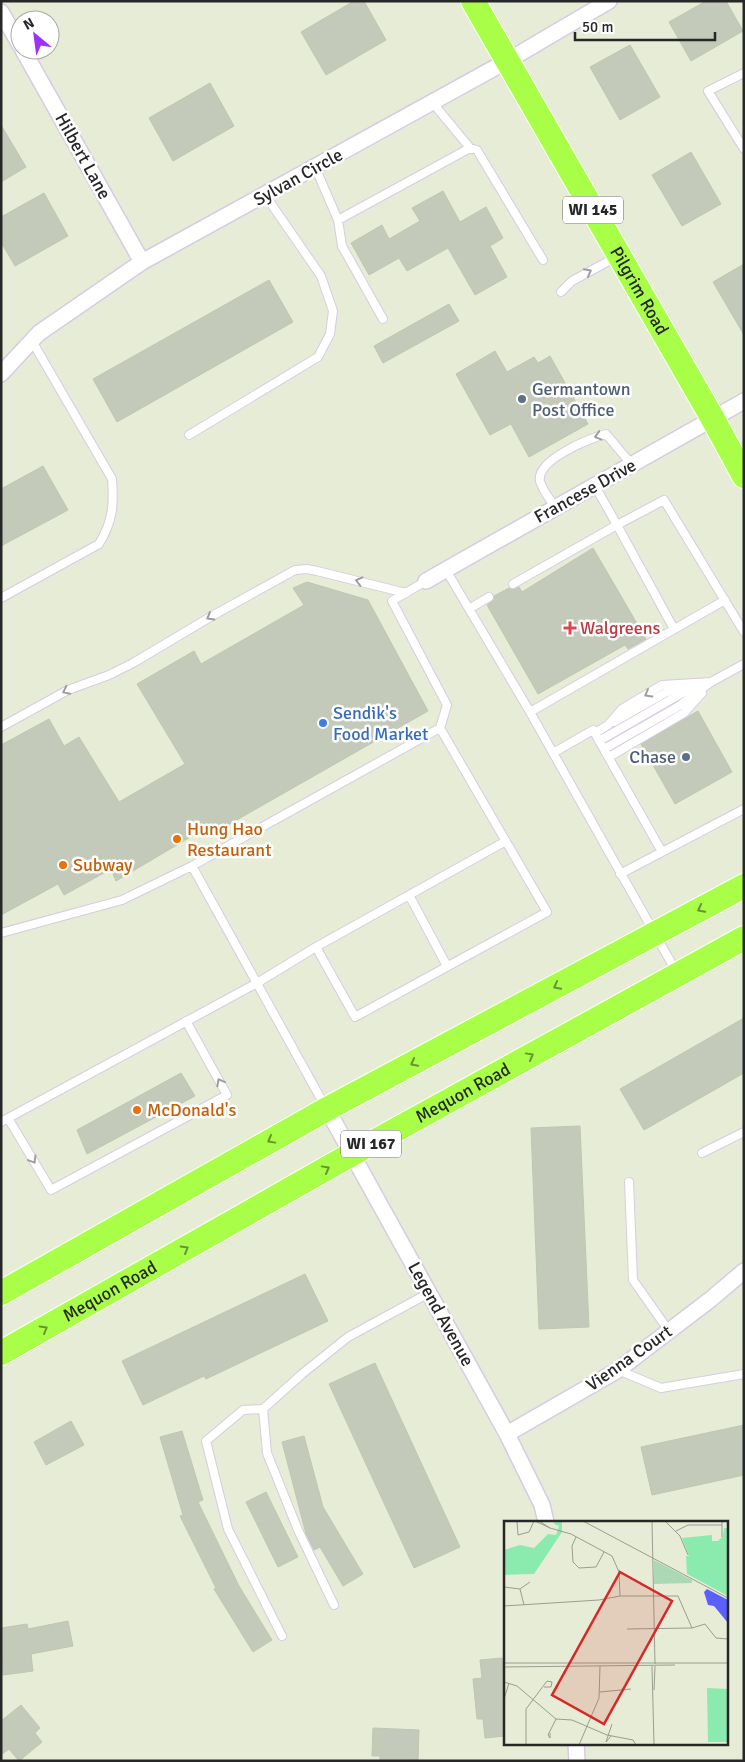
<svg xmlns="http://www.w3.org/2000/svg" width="745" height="1762" viewBox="0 0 745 1762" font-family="Signika,sans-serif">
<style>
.building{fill:#c4cab9;stroke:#bfc7b0}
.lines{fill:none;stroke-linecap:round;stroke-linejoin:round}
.service-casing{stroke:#d7cbe3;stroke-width:10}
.minor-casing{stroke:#d7cbe3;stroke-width:18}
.primary-casing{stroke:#fff;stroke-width:26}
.service{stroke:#fff;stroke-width:8}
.minor{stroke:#fff;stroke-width:15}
.primary{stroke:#a9ff48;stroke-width:24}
.oneway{stroke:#9e9e9e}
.oneway2{stroke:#689338}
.service-dot{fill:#5c6f8a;stroke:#fff;stroke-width:2}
.health-dot{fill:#e0444e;stroke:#fff;stroke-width:2}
.shop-dot{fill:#3f7fe0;stroke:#fff;stroke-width:2}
.food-dot{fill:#e8710a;stroke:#fff;stroke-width:2}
.labels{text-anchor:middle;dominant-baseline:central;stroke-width:5;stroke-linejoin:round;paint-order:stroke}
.shield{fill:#fff;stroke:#686868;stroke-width:1}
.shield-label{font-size:16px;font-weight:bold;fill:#272727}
.street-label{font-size:18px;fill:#272727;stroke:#fff}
.service-label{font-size:18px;fill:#4e5e75;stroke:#fff;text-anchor:start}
.health-label{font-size:18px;fill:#be3a42;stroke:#fff;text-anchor:start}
.shop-label{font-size:18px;fill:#366cbe;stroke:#fff;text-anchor:start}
.food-label{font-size:18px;fill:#c56008;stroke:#fff;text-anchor:start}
.inset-road{fill:none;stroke:#9a9d90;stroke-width:1}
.view{fill:#d62828;fill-opacity:0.15;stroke:#d62828;stroke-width:2.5}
.inset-edge{fill:none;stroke:#272727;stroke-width:2.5}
</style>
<rect width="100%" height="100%" fill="#e6ecd6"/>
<!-- building -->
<path class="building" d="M 354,1 L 364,1 L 386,40 L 326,75 L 301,32 Z
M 706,1 L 726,1 L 743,31 L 691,61 L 669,22 Z
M 630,45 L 660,97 L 620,120 L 590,67 Z
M 210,83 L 234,126 L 173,161 L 149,118 Z
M 1,125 L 26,167 L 1,182 Z
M 691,152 L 721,204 L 682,226 L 652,175 Z
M 443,191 L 460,222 L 486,207 L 503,238 L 490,246 L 507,277 L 475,295 L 448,248 L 407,271 L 399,258 L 369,275 L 351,243 L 382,225 L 389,239 L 420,221 L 412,208 Z
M 44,193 L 68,236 L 15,266 L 1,242 L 1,217 Z
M 744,264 L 744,335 L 713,282 Z
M 269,280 L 293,322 L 117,422 L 93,379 Z
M 449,304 L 459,321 L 383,363 L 374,346 Z
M 495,351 L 507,372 L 534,357 L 538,363 L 550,356 L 588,424 L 529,457 L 511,424 L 490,435 L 456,374 Z
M 43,466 L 68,510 L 1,546 L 1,489 Z
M 593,548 L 646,639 L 628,649 L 625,645 L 538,694 L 487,605 L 494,600 L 494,596 L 509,588 L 513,590 L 519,587 L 522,592 Z
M 307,582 L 368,600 L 428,711 L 219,830 L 214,823 L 116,881 L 111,869 L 64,895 L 58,884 L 1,915 L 1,745 L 49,719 L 64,746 L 79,737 L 119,802 L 185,764 L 137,684 L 194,651 L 201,664 L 304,605 L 293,588 Z
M 698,711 L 732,772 L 675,804 L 641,744 Z
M 744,1018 L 744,1073 L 644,1130 L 620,1089 Z
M 181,1073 L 195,1096 L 87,1154 L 77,1130 Z
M 580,1126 L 589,1327 L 539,1329 L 531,1128 Z
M 305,1274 L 328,1321 L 206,1379 L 204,1376 L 143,1405 L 122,1361 Z
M 375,1363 L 460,1547 L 414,1568 L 329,1384 Z
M 71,1421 L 84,1445 L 46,1465 L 34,1442 Z
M 744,1425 L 744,1475 L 652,1495 L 641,1447 Z
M 182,1431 L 203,1500 L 198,1502 L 239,1586 L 272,1640 L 253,1652 L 214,1589 L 216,1588 L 180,1516 L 183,1515 L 160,1437 Z
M 304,1436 L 323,1507 L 363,1574 L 343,1586 L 320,1547 L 314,1550 L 306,1534 L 282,1442 Z
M 266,1492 L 298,1557 L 278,1567 L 246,1502 Z
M 68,1621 L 73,1646 L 31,1654 L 33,1671 L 3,1675 L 1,1628 L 27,1624 L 28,1629 Z
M 502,1658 L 505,1687 L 505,1736 L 485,1738 L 483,1719 L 477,1719 L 473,1679 L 482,1678 L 480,1660 Z
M 21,1705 L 40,1728 L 35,1733 L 42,1742 L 19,1761 L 9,1749 L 1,1755 L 1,1721 Z
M 373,1728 L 419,1730 L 418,1760 L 380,1761 L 380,1756 L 372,1756 Z"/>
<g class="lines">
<!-- service casing -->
<g class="service-casing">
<path id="service" d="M 744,73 L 708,91 L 744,149
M 432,102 L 470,148 L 477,150 L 543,260
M 315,167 L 338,220 L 342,246 L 383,319
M 338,220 L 470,148
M 561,292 L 572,281 L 618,256
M 189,435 L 318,357 L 330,334 L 333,311 L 321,276 L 265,195
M 555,508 C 551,500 542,490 540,481 C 536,460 590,438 606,434 L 632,465
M 446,570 L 530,712 L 677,973
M 426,581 L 392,601 L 447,705 L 440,728
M 513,584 L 617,525 L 595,486
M 1,598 L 99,544 C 113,521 114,505 112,479 L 32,341
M 469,609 L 489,597
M 674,629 L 617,525 L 664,500 L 744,632
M 530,712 L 725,600
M 614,722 L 665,693 L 681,686
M 1,727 L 68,690 L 109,675 L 133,663 L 212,616 L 295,570 L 307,569 L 317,571 L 406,593
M 595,733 L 608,725 L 622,709 L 662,685 L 711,682
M 599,741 L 698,684
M 604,749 L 679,706 L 711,682 L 744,664
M 553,753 L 593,730 L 662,852
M 609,757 L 684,713 L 702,693
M 620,874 L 744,809
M 409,895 L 447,966
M 1,933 L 122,900 L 192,866
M 316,947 L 355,1017 L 547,912 L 440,728 L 192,866 L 326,1108
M 8,1118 L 51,1190 L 227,1095 L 186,1021
M 1,1122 L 257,983 L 316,947 L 506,841
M 702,1153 L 744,1132
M 629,1182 L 633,1280 L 669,1331
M 618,1370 L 661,1388 L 744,1374
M 263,1409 L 243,1410 L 206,1441 L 228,1529 L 282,1636
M 334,1605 L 298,1530 L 267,1453 L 263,1409 L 302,1374 L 348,1337 L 429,1293"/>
</g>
<!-- minor casing -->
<g class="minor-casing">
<path id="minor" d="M 1,12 L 20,45
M 23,50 L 142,262
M 1,374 L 39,333 L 142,262 L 507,61 L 609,1
M 426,581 L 744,401
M 327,1109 L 507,1434 L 542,1505 L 546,1522
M 507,1434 L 618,1370 L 711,1299 L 744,1271
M 576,1743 L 577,1761"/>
</g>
<!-- primary casing -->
<g class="primary-casing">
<g id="primary">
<path id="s1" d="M 473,1 L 713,419 L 744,476"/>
<path d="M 1,1293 L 327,1109 L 744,886"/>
<path id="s2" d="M 1,1353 L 352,1154 L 744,938"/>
</g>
</g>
<!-- service -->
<use href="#service" class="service"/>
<!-- minor -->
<use href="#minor" class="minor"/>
<!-- primary -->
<use href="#primary" class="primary"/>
</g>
<!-- one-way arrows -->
<defs><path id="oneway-chevron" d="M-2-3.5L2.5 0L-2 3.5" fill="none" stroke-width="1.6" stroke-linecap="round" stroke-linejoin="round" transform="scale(1.25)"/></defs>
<g class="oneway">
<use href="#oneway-chevron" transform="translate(588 272) rotate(-28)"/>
<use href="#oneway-chevron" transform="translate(598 436) rotate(165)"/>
<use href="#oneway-chevron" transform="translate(359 581) rotate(-166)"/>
<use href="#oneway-chevron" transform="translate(210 617) rotate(150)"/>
<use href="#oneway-chevron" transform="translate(66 691) rotate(154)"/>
<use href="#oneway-chevron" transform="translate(648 694) rotate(150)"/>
<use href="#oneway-chevron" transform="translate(220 1082) rotate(-119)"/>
<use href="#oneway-chevron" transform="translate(33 1160) rotate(59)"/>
</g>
<g class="oneway2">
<use href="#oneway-chevron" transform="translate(701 909) rotate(152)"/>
<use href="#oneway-chevron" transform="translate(557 986) rotate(152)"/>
<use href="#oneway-chevron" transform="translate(530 1056) rotate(-29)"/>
<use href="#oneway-chevron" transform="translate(414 1063) rotate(152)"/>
<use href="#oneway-chevron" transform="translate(271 1140) rotate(151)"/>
<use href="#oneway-chevron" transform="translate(326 1169) rotate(-29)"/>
<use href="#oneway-chevron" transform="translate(185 1249) rotate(-30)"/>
<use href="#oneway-chevron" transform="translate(44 1329) rotate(-30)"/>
</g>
<!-- markers -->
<g class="service-dot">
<circle cx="522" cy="399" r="5"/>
<circle cx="686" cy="757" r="5"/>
</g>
<path class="health-dot" d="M567.5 620.5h5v5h5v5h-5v5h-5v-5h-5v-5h5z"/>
<circle class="shop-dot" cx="323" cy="723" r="5"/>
<g class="food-dot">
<circle cx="177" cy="839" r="5"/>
<circle cx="63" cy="865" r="5"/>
<circle cx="137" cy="1110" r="5"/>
</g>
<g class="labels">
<!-- shield labels -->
<g class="shield">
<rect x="563" y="196.5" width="60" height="27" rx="4"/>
<rect x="341" y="1130.5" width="60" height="27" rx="4"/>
</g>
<g class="shield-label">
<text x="593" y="210">WI 145</text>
<text x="371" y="1144">WI 167</text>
</g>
<!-- street labels -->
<g class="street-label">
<text transform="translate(83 156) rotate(61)">Hilbert Lane</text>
<text transform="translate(298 177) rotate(-29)">Sylvan Circle</text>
<text stroke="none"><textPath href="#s1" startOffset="334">Pilgrim Road</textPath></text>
<text transform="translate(585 491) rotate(-29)">Francese Drive</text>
<text stroke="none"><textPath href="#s2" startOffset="530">Mequon Road</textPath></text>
<text stroke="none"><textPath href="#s2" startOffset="125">Mequon Road</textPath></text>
<text transform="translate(441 1314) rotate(61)">Legend Avenue</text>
<text transform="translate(629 1358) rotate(-35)">Vienna Court</text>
</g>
<!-- service labels -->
<g class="service-label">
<text x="532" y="389">Germantown<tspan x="532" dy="21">Post Office</tspan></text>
<text x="676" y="757" text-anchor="end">Chase</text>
</g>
<!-- health labels -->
<g class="health-label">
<text x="580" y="628">Walgreens</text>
</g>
<!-- shop labels -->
<g class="shop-label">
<text x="333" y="713">Sendik's<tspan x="333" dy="21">Food Market</tspan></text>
</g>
<!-- food labels -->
<g class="food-label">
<text x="187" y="829">Hung Hao<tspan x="187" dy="21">Restaurant</tspan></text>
<text x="73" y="865">Subway</text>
<text x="147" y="1110">McDonald's</text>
</g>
</g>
<!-- overview -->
<g transform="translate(504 1521)">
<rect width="224" height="224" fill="#e6ecd6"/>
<path d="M 51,0 L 58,0 L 58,11 L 30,53 L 0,54 L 0,29 L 16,24 L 30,27 L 44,13 L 52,14 L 55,5 L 50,3 ZM 220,7 L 224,7 L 224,75 L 183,53 L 182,35 L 185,35 L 178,17 L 208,14 L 208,20 L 214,20 L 219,15 ZM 203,167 L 224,168 L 224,221 L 204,221 Z" fill="#8beaae"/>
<path d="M 150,39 L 188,59 L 188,62 L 150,63 Z" fill="#abd8b5"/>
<path d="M 203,68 L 224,79 L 224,102 L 210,85 L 204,84 L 200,71 Z" fill="#5b60fc"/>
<path class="inset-road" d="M 13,0 L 14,14 L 25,11 L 30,0M 31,0 L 46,7 L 35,0M 79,0 L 224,77M 148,0 L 151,143M 161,0 L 176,15 L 184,34M 46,7 L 67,13 L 108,35 L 115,51 L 116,75M 172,10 L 184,4 L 218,4M 72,16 L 68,25 L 69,41 L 75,47 L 92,46 L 100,31M 218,16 L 218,0M 0,66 L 16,68 L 26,61M 16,68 L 20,84M 0,85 L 95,79 L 116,75 L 174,75 L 188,107M 123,108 L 188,107 L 201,103 L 212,117 L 224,118M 0,142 L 224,142M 148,145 L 150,224M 0,146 L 171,144M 0,161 L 13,165 L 52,198 L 68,199 L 103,214 L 129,219 L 132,224M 150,169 L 151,145M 96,171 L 127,168M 0,178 L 5,162M 46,212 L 46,217 L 44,214 L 52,198M 107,215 L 102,221 L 108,203M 22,224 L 22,188 L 43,160 L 48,161 L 47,166 L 40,166M 75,224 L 95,177 L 96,145"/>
<path class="view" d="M 116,51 L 168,80 L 100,203 L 48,174 Z"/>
<rect width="224" height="224" class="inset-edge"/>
</g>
<!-- border -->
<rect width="745" height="1762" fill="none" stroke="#272727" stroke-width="5"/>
<!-- north arrow -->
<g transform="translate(35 35) rotate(331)"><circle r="24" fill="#ffffff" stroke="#a9a9a9"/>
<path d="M0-4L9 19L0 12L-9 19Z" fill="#9b30ff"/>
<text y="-8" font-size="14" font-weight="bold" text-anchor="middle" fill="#272727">N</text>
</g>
<!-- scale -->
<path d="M575 32v8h140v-8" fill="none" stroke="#272727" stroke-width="2.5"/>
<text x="582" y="32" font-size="15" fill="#272727" stroke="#ffffff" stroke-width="4" paint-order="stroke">50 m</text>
</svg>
